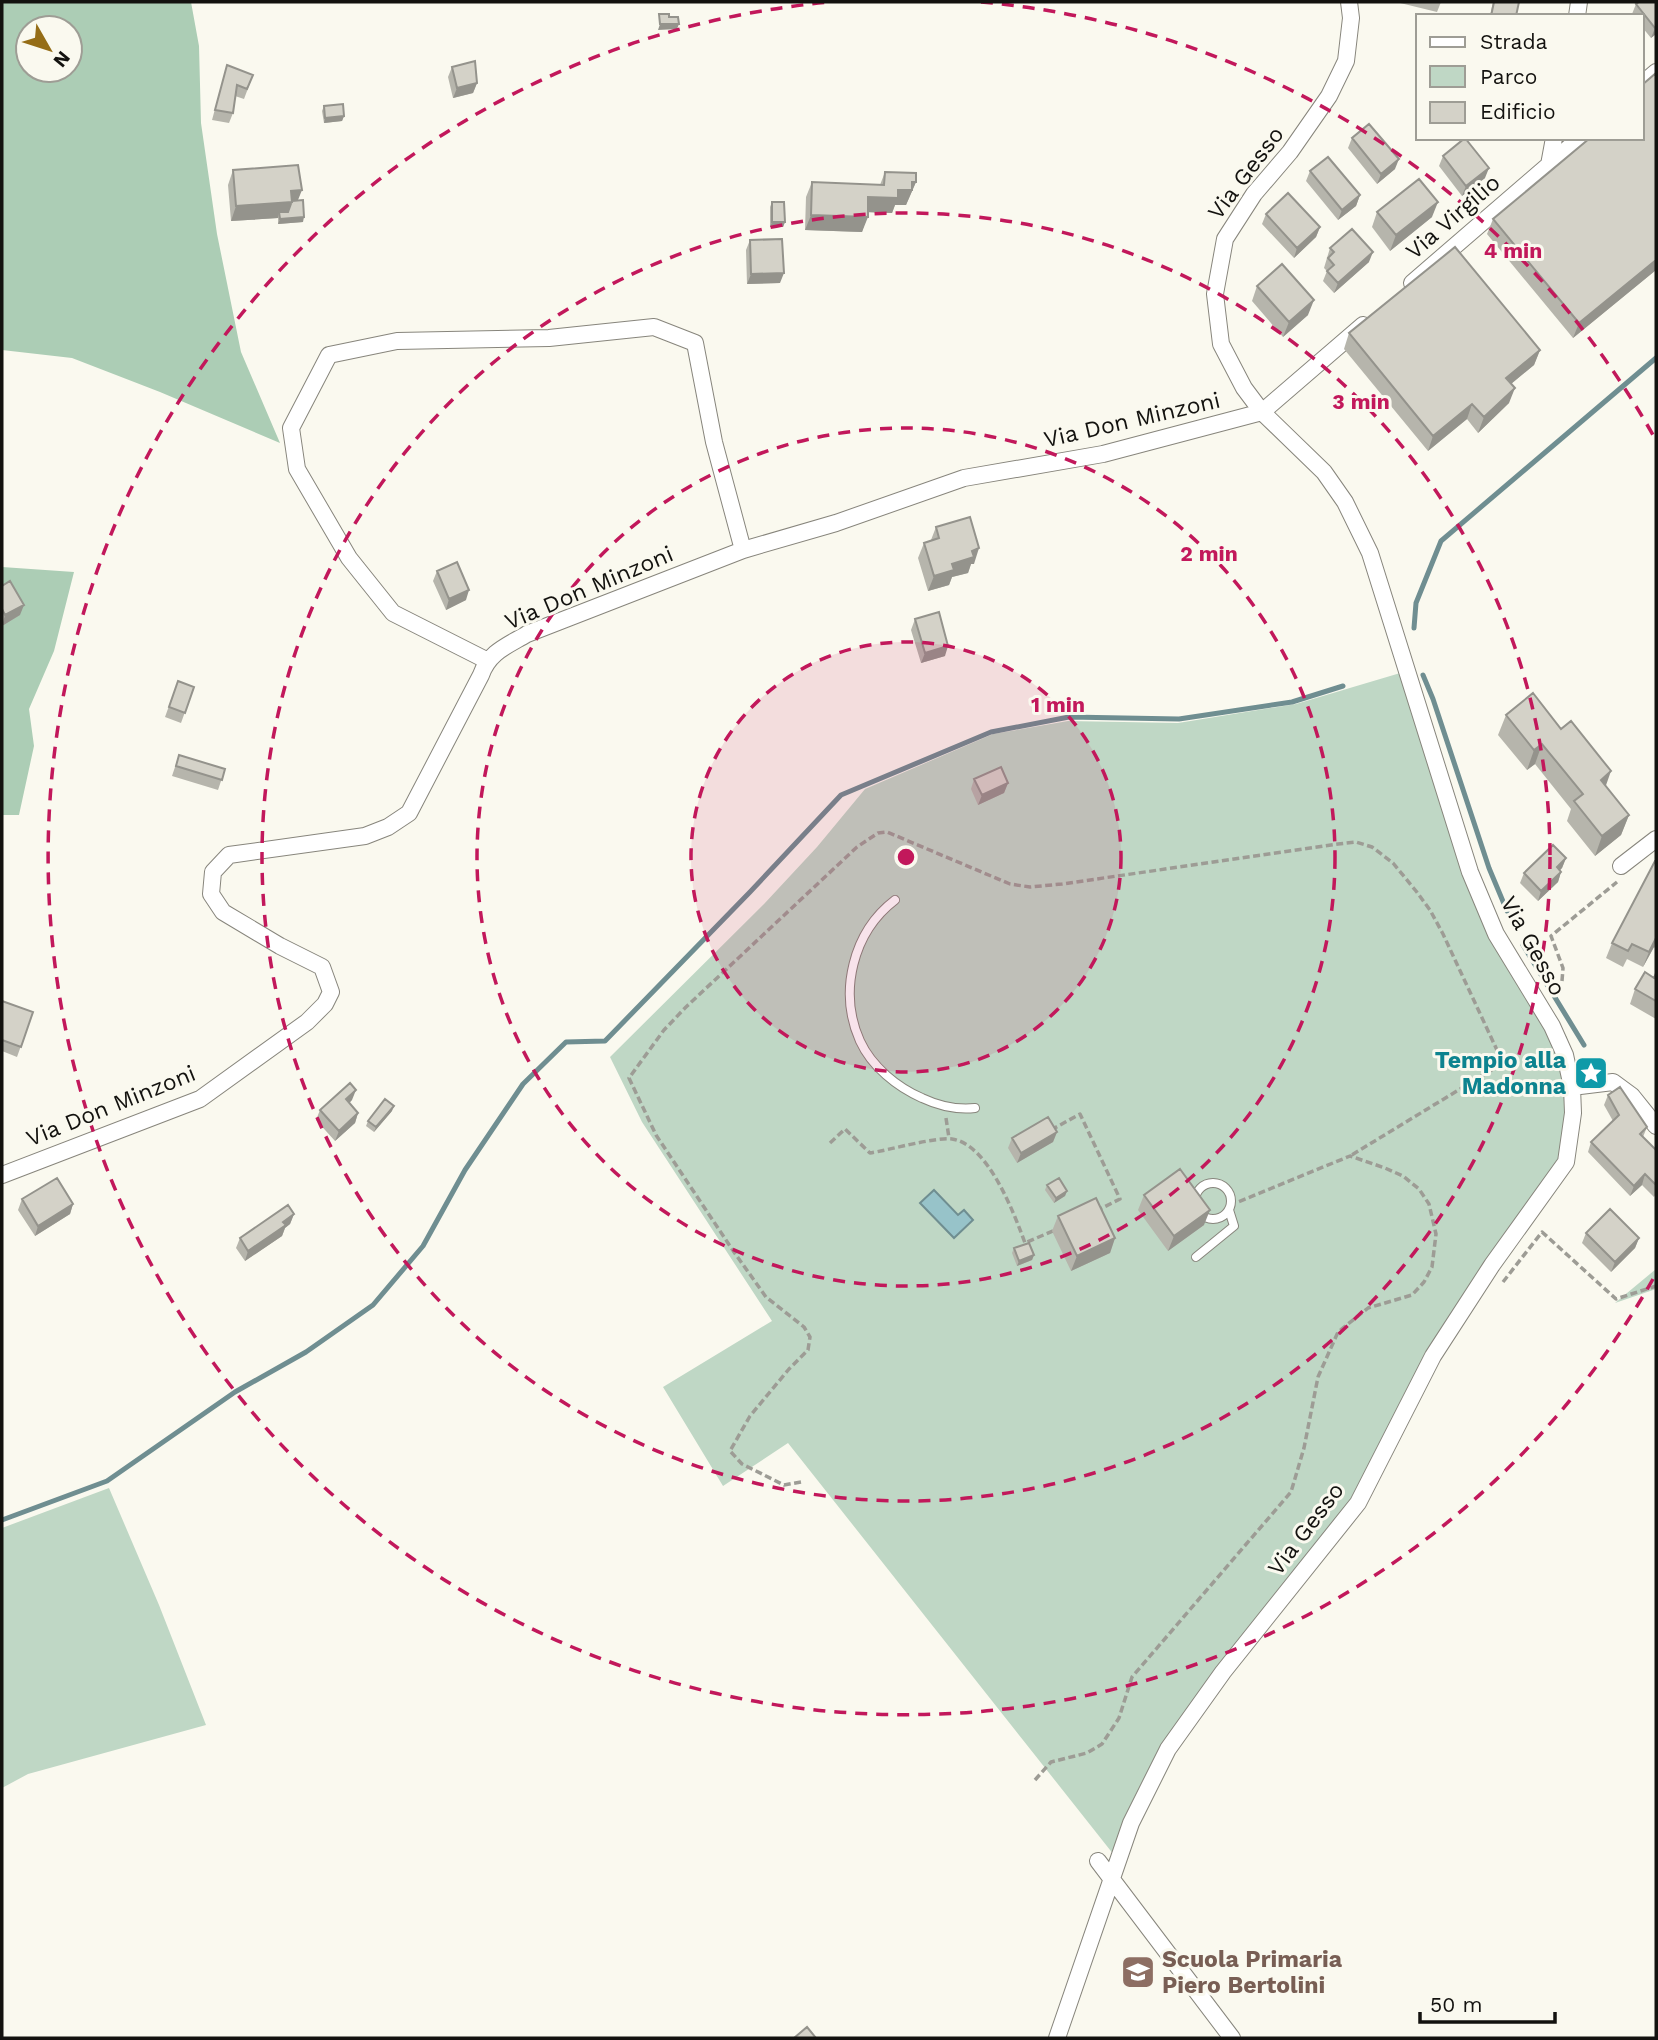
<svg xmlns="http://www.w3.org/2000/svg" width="1658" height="2040" viewBox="0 0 1658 2040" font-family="'Work Sans',sans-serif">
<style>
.green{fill:#bfd7c5}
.forest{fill:#accdb5;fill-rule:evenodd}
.water{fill:#97c3c9;stroke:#6f8e91;stroke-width:2}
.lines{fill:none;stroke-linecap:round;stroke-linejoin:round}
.stream{stroke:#6f8e91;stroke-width:5}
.service-casing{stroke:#87857c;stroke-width:10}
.minor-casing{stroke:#87857c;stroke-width:18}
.path{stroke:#9d9c95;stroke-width:3.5;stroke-dasharray:7 3.5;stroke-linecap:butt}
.service{stroke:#fff;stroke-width:8}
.minor{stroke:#fff;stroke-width:16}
.wall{fill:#b6b5ac}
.shaded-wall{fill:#94938c}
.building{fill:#d4d2c8;stroke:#94938c;stroke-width:2}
.ring{fill:none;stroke:#c2185b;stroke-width:3.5;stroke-dasharray:12 9}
.labels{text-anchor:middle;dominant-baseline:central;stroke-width:6;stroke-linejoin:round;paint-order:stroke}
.street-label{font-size:23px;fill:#13120f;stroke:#faf9ef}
.culture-label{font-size:23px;font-weight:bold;fill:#0d838f;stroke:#faf9ef;text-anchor:end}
.education-label{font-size:23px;font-weight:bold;fill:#785e54;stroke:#faf9ef;text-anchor:start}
.centre{fill:#c2185b;stroke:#faf9ef;stroke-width:3.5}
.ring-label{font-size:21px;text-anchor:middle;font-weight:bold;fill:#c2185b;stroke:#faf9ef;stroke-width:6;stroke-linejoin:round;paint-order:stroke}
</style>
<rect width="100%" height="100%" fill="#faf9ef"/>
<!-- green -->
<path class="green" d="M 1407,671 L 1502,944 L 1567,1037 L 1575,1104 L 1555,1171 L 1456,1323 L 1341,1533 L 1198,1705 L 1135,1796 L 1114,1855 L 788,1443 L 723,1486 L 663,1387 L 772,1321 L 642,1122 L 610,1057 L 764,904 L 817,847 L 865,789 L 993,734 L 1068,721 L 1178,723 L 1296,704 Z
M 1656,1269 L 1656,1289 L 1615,1303 Z
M 109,1488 L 159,1605 L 206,1725 L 28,1774 L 2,1788 L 2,1528 Z"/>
<!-- forest -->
<path class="forest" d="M 2,2 L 191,2 L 199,46 L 201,123 L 217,234 L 241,352 L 280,443 L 160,392 L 72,358 L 2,350 ZM 28,28 L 70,28 L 70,70 L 28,70 Z
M 2,567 L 74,572 L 54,651 L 29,709 L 34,746 L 19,815 L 2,815 Z"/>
<!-- water -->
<path class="water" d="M 934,1190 L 958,1215 L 964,1210 L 973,1220 L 954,1238 L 920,1203 Z"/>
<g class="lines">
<!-- stream -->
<path class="stream" d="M 1414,628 L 1416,603 L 1441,541 L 1656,358
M 1423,675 L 1433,699 L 1489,868 L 1507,911
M 1523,945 L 1584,1045
M 2,1520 L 107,1481 L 235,1392 L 306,1352 L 373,1305 L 423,1246 L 465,1170 L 523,1084 L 566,1042 L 605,1041 L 750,892 L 841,795 L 991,732 L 1069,717 L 1179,719 L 1292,702 L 1343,686"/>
<!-- service casing -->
<g class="service-casing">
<path id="service" d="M 895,900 C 853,932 838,992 860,1041 C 872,1067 897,1087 922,1098 C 939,1106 956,1110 975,1108
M1195 1201a18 18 0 1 1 36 0a18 18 0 1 1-36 0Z
M 1196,1257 L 1234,1226 L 1229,1210"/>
</g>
<!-- minor casing -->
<g class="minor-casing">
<path id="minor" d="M 1577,16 L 1579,2
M 1642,84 L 1656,72
M 1549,165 L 1554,138
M 1412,283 L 1580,138
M 486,660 L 393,613 L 349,558 L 297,469 L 291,428 L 329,355 L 397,341 L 549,338 L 654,327 L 695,343 L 714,442 L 743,550
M 1621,866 L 1656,839
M 1572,1087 L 1613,1082 L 1632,1096 L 1656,1126
M 2,1175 L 200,1099 L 307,1022 L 325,1004 L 331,992 L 322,967 L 280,946 L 223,912 L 211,894 L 213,872 L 229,855 L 365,836 L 388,827 L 409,813 L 481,675 C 489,652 507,646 527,634 L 743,550 L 836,523 L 964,478 L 1103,454 L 1262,412 L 1363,325
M 1098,1861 L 1232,2038
M 1057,2038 L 1131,1823 L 1168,1749 L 1223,1672 L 1358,1503 L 1433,1356 L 1492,1265 L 1566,1162 L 1573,1113 L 1572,1087 L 1565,1055 L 1552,1026 L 1496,934 L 1470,872 L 1370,553 L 1345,502 L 1324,472 L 1262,412 L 1244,388 L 1221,344 L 1215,294 L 1225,239 L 1254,194 L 1290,152 L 1329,96 L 1346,61 L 1351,18 L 1349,2"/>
</g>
<!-- path -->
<path class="path" d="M 1562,981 L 1563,968 L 1551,936 L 1617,882
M 946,1118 L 949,1138
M 1051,1130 L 1080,1114 L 1120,1199 L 1100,1209
M 830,1143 L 845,1129 L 870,1153 C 889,1150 935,1137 952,1139 C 988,1144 1014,1213 1025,1243 L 1055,1230
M 1503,1282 L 1542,1232 L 1616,1299 L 1656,1286
M 801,1482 L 784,1485 L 742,1464 L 730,1451 L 750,1416 L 789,1369 L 808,1350 L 810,1337 L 804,1327 L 766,1297 L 734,1252 L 656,1135 L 629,1078 L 664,1030 L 686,1007 L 857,847 L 878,833 L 887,832 L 1010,884 L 1030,887 L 1062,884 L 1338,844 L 1356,842 L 1372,847 L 1393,863 L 1416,891 L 1430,910 L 1443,934 L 1503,1063 L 1350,1156
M 1035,1780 L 1051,1762 L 1087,1753 L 1102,1744 L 1119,1718 L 1132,1677 L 1291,1492 L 1304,1448 L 1318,1377 L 1338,1332 L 1368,1308 L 1412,1295 L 1424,1282 L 1432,1267 L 1436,1234 L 1429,1204 L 1419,1189 L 1403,1176 L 1385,1168 L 1350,1156 L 1238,1202"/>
<!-- service -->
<use href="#service" class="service"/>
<!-- minor -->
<use href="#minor" class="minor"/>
</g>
<!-- wall -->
<path class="wall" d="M 1396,2 L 1441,2 L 1437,12 Z
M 1493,2 L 1519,2 L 1516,16 L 1490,16 Z
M 1656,2 L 1656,34 L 1651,38 L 1642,27 L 1642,16 L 1634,16 L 1632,14 L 1636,4 Z
M 227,65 L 253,75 L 244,99 L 235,96 L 233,113 L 229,123 L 212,120 Z
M 452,67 L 477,83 L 473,93 L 453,98 L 448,77 Z
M 324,106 L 344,116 L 342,121 L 324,123 L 322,111 Z
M 1352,138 L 1395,169 L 1377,184 L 1348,148 Z
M 1443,156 L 1485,178 L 1462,196 L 1439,166 Z
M 233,170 L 303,222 L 278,224 L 278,218 L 231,221 L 228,185 Z
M 1310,171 L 1360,195 L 1356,206 L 1338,220 L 1306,181 Z
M 885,172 L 916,182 L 906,205 L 895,205 L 892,213 L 868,212 L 862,232 L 805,230 L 806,197 L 812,182 L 880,185 Z
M 772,202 L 785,222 L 783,227 L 770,227 L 770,207 Z
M 1377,212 L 1432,217 L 1390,251 L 1372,227 Z
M 1266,214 L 1320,227 L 1316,237 L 1294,258 L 1262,224 Z
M 1493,219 L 1656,270 L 1573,338 L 1487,234 Z
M 750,240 L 780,283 L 747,284 L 746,250 Z
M 1330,248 L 1369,262 L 1334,293 L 1323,281 L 1327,271 L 1324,268 Z
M 1257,286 L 1308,315 L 1283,337 L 1252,301 Z
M 1349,333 L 1540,350 L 1534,365 L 1511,384 L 1509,403 L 1478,433 L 1467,419 L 1428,451 L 1344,349 Z
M 936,527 L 974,564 L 971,564 L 968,573 L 952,577 L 949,585 L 928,591 L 918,558 L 924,543 L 931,540 Z
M 437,571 L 466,600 L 446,610 L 433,581 Z
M 2,586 L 20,615 L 2,626 Z
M 915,619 L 945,656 L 921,663 L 911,630 Z
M 178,681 L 194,687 L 181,723 L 165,717 Z
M 1506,715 L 1606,786 L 1629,815 L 1621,835 L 1595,856 L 1567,821 L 1571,809 L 1535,764 L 1527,770 L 1498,735 Z
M 179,755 L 225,769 L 218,790 L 172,776 Z
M 974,779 L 1008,783 L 1004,793 L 978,805 L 971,789 Z
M 1566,858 L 1562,868 L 1560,870 L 1561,872 L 1558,882 L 1538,901 L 1520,883 L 1524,873 Z
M 1656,861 L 1656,949 L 1654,947 L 1643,967 L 1627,959 L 1623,967 L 1606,958 L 1612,943 Z
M 1656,973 L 1656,1019 L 1630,1004 L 1635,989 L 1654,978 Z
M 2,1001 L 33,1012 L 17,1057 L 2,1051 Z
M 1608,1095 L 1647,1127 L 1643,1137 L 1656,1150 L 1656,1194 L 1654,1197 L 1642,1185 L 1630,1196 L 1588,1152 L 1591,1142 L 1613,1121 L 1604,1105 Z
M 352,1100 L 349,1103 L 358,1113 L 355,1123 L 335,1141 L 316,1120 L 320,1110 Z
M 392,1111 L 374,1132 L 366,1126 L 368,1121 Z
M 1057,1132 L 1053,1142 L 1017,1163 L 1008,1148 L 1012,1138 Z
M 1047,1185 L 1067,1191 L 1065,1196 L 1054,1203 L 1045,1190 Z
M 1144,1195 L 1204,1225 L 1168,1251 L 1138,1210 Z
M 22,1199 L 73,1204 L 70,1214 L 35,1236 L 18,1210 Z
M 294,1214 L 290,1224 L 285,1228 L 282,1236 L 245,1261 L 236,1248 L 240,1238 Z
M 1058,1216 L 1115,1238 L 1110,1253 L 1071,1271 L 1052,1231 Z
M 1586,1233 L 1639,1238 L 1635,1248 L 1611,1272 L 1582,1243 Z
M 1014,1248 L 1034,1255 L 1032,1260 L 1017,1266 L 1012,1253 Z"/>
<!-- shaded-wall -->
<path class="shaded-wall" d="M 660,24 L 679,24 L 677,29 L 658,30 Z
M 1656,27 L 1656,34 L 1651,38 L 1655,28 Z
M 477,83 L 473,93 L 453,98 L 457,88 Z
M 344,116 L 342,121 L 324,123 L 325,118 Z
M 1399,159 L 1395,169 L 1377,184 L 1381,174 Z
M 1489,168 L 1485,178 L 1462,196 L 1466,186 Z
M 912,182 L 916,182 L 906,205 L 895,205 L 892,213 L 863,212 L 868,197 L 898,190 Z
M 302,190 L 296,205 L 287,217 L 279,212 L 278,218 L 231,221 L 236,206 L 291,191 Z
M 1360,195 L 1356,206 L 1338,220 L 1342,210 Z
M 1438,202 L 1432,217 L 1390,251 L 1396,235 Z
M 811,215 L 868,217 L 862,232 L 805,230 Z
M 304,217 L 303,222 L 278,224 L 280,219 Z
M 772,222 L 785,222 L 783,227 L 770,227 Z
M 1320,227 L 1316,237 L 1294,258 L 1297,248 Z
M 1373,252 L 1369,262 L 1334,293 L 1338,283 Z
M 1656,260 L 1656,270 L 1573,338 L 1579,323 Z
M 784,273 L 780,283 L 747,284 L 751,274 Z
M 1314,300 L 1308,315 L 1283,337 L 1289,322 Z
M 1540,350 L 1534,365 L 1500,393 L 1506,378 Z
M 1515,388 L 1509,403 L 1478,433 L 1484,417 Z
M 1472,404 L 1467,419 L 1428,451 L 1433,436 Z
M 979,548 L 974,564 L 971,564 L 968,573 L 952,577 L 949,585 L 928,591 L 934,576 L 972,551 Z
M 469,590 L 466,600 L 446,610 L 449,599 Z
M 24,605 L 20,615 L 2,626 L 5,615 Z
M 948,646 L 945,656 L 921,663 L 925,653 Z
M 1542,744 L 1535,764 L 1527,770 L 1534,750 Z
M 1611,771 L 1604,791 L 1601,780 Z
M 1008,783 L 1004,793 L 978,805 L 982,795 Z
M 1629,815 L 1621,835 L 1595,856 L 1602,836 Z
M 1566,858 L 1562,868 L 1553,877 L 1557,867 Z
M 1561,872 L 1558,882 L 1538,901 L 1541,891 Z
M 1656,938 L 1654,947 L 1643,967 L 1649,952 Z
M 356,1090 L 352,1100 L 343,1109 L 346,1099 Z
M 394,1106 L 392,1111 L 374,1132 L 376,1127 Z
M 358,1113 L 355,1123 L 335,1141 L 339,1131 Z
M 1057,1132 L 1053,1142 L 1017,1163 L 1021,1153 Z
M 1645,1174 L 1642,1185 L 1630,1196 L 1634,1186 Z
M 1067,1191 L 1065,1196 L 1054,1203 L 1056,1198 Z
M 73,1204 L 70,1214 L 35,1236 L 38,1226 Z
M 1210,1210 L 1204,1225 L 1168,1251 L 1174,1236 Z
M 294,1214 L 290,1224 L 285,1228 L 282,1236 L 245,1261 L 248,1251 L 283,1222 Z
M 1115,1238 L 1110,1253 L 1071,1271 L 1077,1256 Z
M 1639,1238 L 1635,1248 L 1611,1272 L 1615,1262 Z
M 1034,1255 L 1032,1260 L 1017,1266 L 1019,1261 Z"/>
<!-- building -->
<path class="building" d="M 1494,2 L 1519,2 L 1516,16 L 1491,16 Z
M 1639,2 L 1656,2 L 1656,27 L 1655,28 L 1636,4 Z
M 659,14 L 669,14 L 669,17 L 678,17 L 679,24 L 660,24 Z
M 475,61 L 477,83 L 457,88 L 452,67 Z
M 227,65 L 253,75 L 247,89 L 237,85 L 233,113 L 215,110 Z
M 1656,73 L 1656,260 L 1579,323 L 1493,219 L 1590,138 L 1642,138 L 1642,85 Z
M 343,104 L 344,116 L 325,118 L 324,106 Z
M 1369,124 L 1399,159 L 1381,174 L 1352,138 Z
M 1465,138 L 1489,168 L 1466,186 L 1443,156 Z
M 1328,157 L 1360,195 L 1342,210 L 1310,171 Z
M 298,165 L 302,190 L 291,191 L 292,202 L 236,206 L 233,170 Z
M 885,172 L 916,173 L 916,182 L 912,182 L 912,190 L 898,190 L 898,198 L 868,197 L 868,217 L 811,215 L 812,182 L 884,185 Z
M 1419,179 L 1438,202 L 1396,235 L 1377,212 Z
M 1288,193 L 1320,227 L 1297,248 L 1266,214 Z
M 303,200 L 304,217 L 280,219 L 279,212 L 288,212 L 292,201 Z
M 772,202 L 784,202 L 785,222 L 772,222 Z
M 1352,229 L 1373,252 L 1338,283 L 1327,271 L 1334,265 L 1328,258 L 1334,252 L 1330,248 Z
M 782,239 L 784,273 L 751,274 L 750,240 Z
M 1455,247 L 1540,350 L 1506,378 L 1515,388 L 1484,417 L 1472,404 L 1433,436 L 1349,333 Z
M 1282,264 L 1314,300 L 1289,322 L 1257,286 Z
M 970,517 L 979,548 L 972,551 L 974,557 L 952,564 L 954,570 L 934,576 L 924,543 L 939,538 L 936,527 Z
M 457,562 L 469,590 L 449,599 L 437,571 Z
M 10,581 L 24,605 L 5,615 L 2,609 L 2,586 Z
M 939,612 L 948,646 L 925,653 L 915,619 Z
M 178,681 L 194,687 L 185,713 L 169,707 Z
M 1533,693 L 1561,729 L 1571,721 L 1611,771 L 1601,780 L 1629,815 L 1602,836 L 1574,801 L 1583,794 L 1542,744 L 1534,750 L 1506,715 Z
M 179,755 L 225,769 L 222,780 L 176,766 Z
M 1001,767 L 1008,783 L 982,795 L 974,779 Z
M 1553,845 L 1566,858 L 1557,867 L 1561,872 L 1541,891 L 1524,873 Z
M 1655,861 L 1656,861 L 1656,938 L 1649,952 L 1632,944 L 1628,951 L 1612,943 Z
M 1645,972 L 1654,978 L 1656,973 L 1656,1001 L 1635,989 Z
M 2,1001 L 33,1012 L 21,1047 L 2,1040 Z
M 350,1083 L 356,1090 L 346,1099 L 358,1113 L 339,1131 L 320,1110 Z
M 1620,1087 L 1647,1127 L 1640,1134 L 1656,1150 L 1656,1185 L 1645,1174 L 1634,1186 L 1591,1142 L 1619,1115 L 1608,1095 Z
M 385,1099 L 394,1106 L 376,1127 L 368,1121 Z
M 1048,1117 L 1057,1132 L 1021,1153 L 1012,1138 Z
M 1180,1169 L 1210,1210 L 1174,1236 L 1144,1195 Z
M 57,1178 L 73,1204 L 38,1226 L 22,1199 Z
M 1059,1178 L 1067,1191 L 1056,1198 L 1047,1185 Z
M 1096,1198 L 1115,1238 L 1077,1256 L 1058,1216 Z
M 288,1205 L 294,1214 L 283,1222 L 286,1225 L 248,1251 L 240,1238 Z
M 1610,1209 L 1639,1238 L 1615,1262 L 1586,1233 Z
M 1029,1243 L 1034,1255 L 1019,1261 L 1014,1248 Z
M 807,2027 L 816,2038 L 794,2038 Z"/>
<!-- distance rings -->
<circle cx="906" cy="857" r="215" fill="#c2185b" fill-opacity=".12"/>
<g class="ring">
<circle cx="906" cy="857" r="215"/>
<circle cx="906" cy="857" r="429"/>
<circle cx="906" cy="857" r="644"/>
<path d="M1653 1279A858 858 0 1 1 831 2M981 2A858 858 0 0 1 1653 435"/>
</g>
<!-- icons -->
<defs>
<g id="sight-square" transform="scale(1.75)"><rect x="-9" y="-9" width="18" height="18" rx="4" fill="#0f9aa8" stroke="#faf9ef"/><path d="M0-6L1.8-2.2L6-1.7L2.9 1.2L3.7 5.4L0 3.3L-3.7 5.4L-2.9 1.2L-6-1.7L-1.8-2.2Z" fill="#fff"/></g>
<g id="school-square" transform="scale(1.75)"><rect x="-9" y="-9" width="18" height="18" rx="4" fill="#8d6e63" stroke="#faf9ef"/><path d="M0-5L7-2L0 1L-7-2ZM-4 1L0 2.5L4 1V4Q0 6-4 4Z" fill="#fff"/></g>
</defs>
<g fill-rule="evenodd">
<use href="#sight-square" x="1591" y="1073"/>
<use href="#school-square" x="1138" y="1972"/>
</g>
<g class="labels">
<!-- street labels -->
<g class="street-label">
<text transform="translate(1246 173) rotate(-53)">Via Gesso</text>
<text transform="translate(1453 217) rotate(-41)">Via Virgilio</text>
<text transform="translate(1132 420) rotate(-13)">Via Don Minzoni</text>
<text transform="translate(589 588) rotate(-23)">Via Don Minzoni</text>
<text transform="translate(1533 946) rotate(61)">Via Gesso</text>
<text transform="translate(111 1106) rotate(-22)">Via Don Minzoni</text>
<text transform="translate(1306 1529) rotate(-53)">Via Gesso</text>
</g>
<!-- culture labels -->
<g class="culture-label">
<text x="1566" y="1060">Tempio alla<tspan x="1566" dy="26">Madonna</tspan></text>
</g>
<!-- education labels -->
<g class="education-label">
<text x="1162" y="1959">Scuola Primaria<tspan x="1162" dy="26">Piero Bertolini</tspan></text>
</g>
</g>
<circle cx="906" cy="857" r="10" class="centre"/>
<g class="ring-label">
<text x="1513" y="258">4 min</text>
<text x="1361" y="409">3 min</text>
<text x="1209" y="561">2 min</text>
<text x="1058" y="712">1 min</text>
</g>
<!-- border -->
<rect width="1658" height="2040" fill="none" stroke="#13120f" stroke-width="7"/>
<!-- legend -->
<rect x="1416" y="14" width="228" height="126" fill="#faf9ef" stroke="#9e9d95" stroke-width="2"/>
<rect x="1430" y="37" width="35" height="10" fill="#ffffff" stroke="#9e9d95" stroke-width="2"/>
<text x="1480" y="49" font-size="21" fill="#13120f">Strada</text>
<rect x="1430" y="66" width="35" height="21" fill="#bfd7c5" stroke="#9e9d95" stroke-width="2"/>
<text x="1480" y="84" font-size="21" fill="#13120f">Parco</text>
<rect x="1430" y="102" width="35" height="21" fill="#d4d2c8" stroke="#9e9d95" stroke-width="2"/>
<text x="1480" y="119" font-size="21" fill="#13120f">Edificio</text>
<!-- north arrow -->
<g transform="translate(49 49) rotate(129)"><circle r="33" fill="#faf9ef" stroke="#9e9d95" stroke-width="2"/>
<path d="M0-5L12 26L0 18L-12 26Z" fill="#956d17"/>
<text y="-10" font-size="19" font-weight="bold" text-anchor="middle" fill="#13120f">N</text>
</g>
<!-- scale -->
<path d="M1420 2012v10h135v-10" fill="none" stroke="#13120f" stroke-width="3.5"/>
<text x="1430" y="2012" font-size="21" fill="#13120f" stroke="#faf9ef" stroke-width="5" paint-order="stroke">50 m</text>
</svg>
